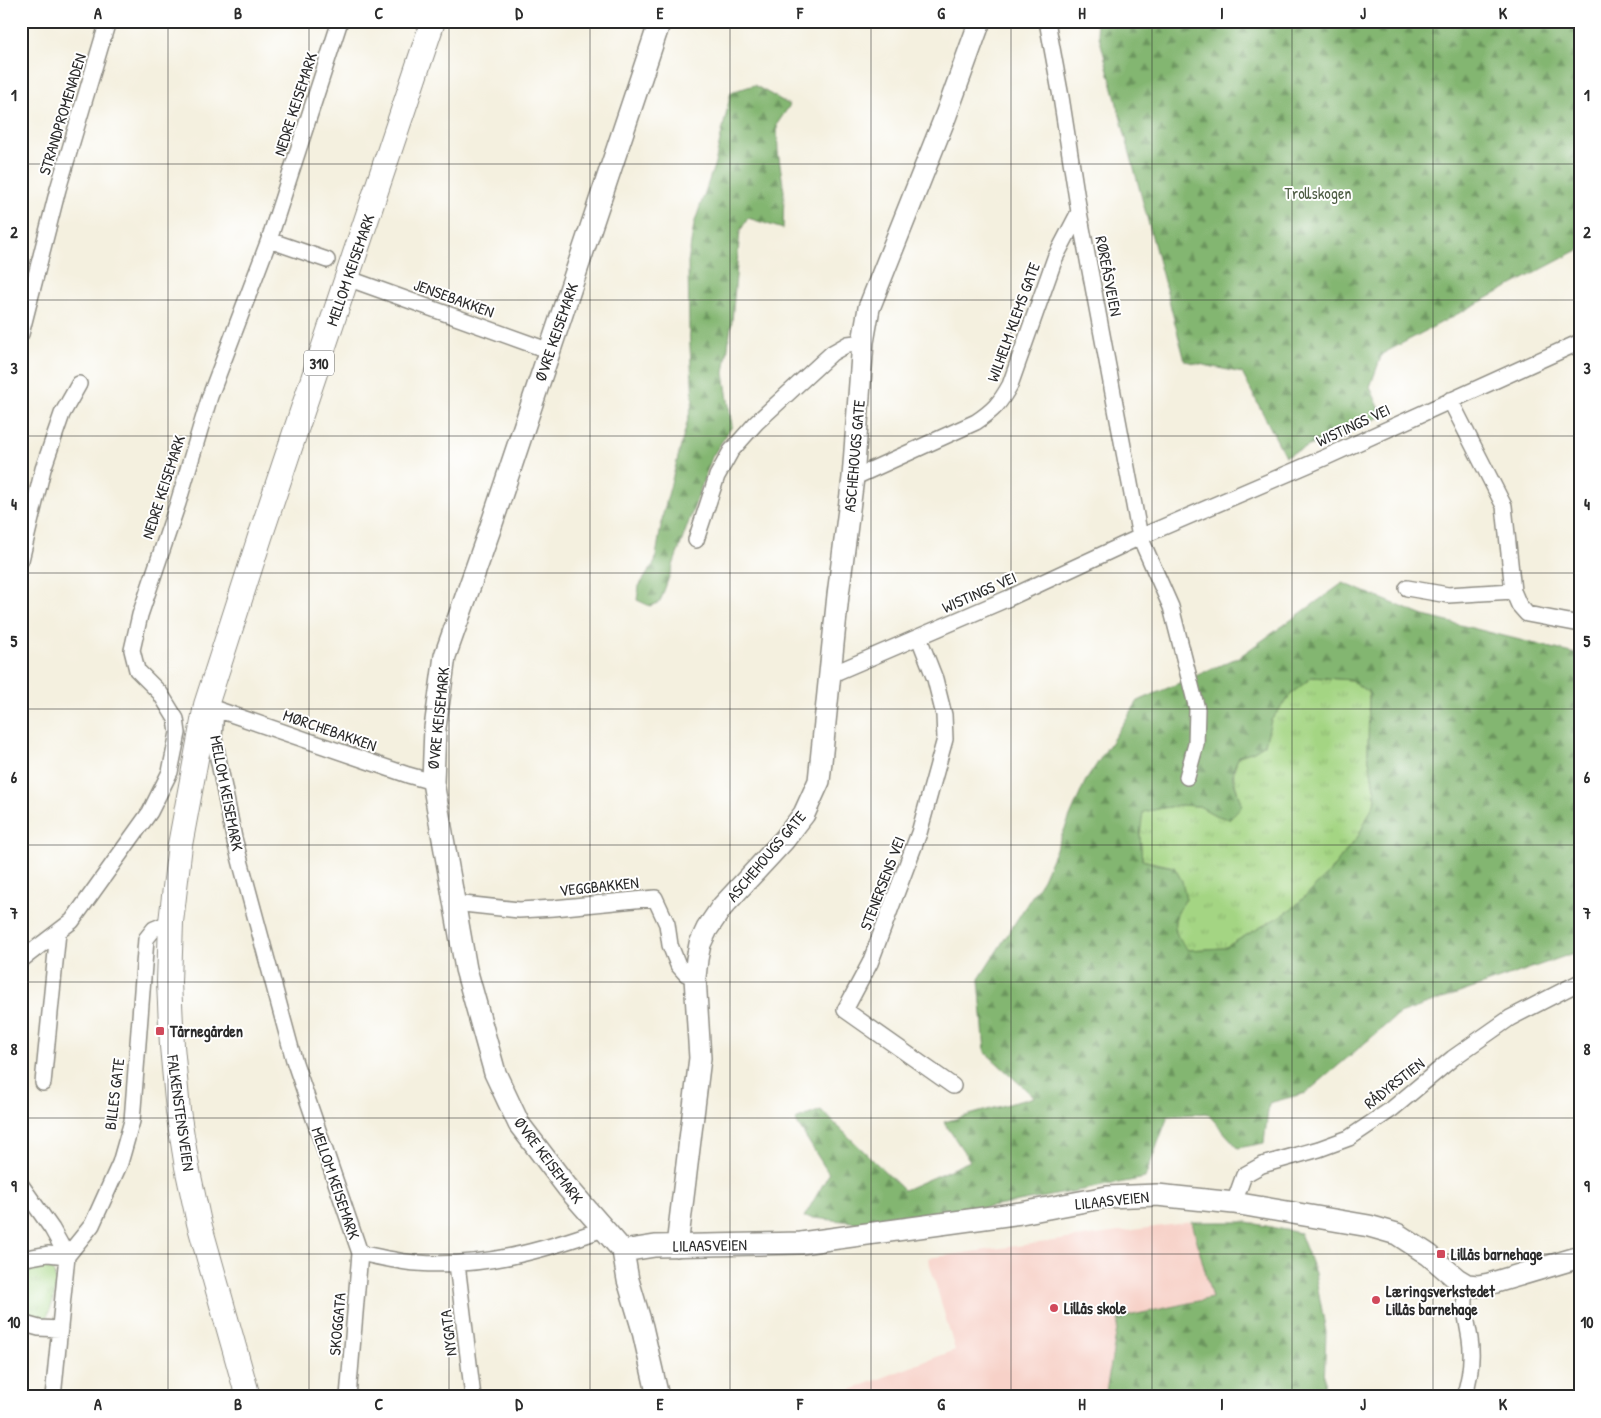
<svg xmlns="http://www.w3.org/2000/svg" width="1601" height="1418" viewBox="0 0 1601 1418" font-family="'Patrick Hand',sans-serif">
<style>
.built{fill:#f7d1c8}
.grass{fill:url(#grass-tufts);stroke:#688057}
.forest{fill:url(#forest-firs);stroke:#57704e;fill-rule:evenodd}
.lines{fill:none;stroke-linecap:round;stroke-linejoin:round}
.street-casing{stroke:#908e85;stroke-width:18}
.secondary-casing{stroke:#908e85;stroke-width:24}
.primary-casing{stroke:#908e85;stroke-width:26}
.street{stroke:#fff;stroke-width:15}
.secondary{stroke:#fff;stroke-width:21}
.primary{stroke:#fff;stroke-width:24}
.grid{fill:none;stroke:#2b2b2b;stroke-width:1;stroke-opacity:0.55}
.poi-dot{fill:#d1495b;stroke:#fff;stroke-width:2}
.labels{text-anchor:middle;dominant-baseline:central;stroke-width:4;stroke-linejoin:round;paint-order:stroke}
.shield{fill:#fff;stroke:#6b6b6b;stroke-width:1}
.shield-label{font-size:15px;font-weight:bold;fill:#2b2b2b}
.street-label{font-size:16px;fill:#2b2b2b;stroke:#fff}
.park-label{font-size:16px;fill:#4f5e45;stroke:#fff}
.poi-label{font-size:16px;font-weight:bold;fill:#2b2b2b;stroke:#fff;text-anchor:start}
.neatline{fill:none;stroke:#2b2b2b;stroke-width:2}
.grid-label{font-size:16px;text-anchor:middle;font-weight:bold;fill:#2b2b2b}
</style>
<defs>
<pattern id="grass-tufts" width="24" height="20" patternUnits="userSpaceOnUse" patternTransform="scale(1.25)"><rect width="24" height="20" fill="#a4d583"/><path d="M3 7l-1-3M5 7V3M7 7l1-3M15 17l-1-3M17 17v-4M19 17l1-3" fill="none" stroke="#8db771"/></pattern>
<pattern id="forest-firs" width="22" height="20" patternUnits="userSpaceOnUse" patternTransform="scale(1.25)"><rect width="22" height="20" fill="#83b671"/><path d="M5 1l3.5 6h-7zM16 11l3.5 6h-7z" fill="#6b945d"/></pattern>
</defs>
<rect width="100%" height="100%" fill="#fff"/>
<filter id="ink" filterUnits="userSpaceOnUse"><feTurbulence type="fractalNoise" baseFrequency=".02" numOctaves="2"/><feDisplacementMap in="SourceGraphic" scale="10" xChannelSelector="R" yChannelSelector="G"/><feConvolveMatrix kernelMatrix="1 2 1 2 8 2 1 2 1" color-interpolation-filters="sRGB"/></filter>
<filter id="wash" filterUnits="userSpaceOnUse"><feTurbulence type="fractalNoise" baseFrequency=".0096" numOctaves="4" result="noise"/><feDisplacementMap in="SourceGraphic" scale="20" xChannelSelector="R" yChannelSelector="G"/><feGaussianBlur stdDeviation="1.12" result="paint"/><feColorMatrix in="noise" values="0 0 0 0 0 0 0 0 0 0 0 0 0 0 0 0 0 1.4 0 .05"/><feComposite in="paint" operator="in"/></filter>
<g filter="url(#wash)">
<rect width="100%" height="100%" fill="#f4f0df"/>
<!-- built -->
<path class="built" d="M 1192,1222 L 1212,1298 L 1119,1318 L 1105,1397 L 832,1397 L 955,1350 L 928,1258 Z"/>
<!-- grass -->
<path class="grass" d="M 1312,677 L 1351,680 L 1369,693 L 1368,754 L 1376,799 L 1359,835 L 1328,874 L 1291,910 L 1224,948 L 1188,950 C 1170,930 1171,921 1186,899 L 1182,881 L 1174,867 L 1142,860 L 1140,835 L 1142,812 L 1179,805 L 1199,806 L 1215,815 L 1239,796 C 1233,778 1231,774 1239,756 L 1254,751 L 1265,744 L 1271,720 L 1292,693 Z
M 39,1264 C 42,1264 45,1264 47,1266 C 63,1273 53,1307 46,1318 C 37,1320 29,1321 21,1316 L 21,1267 Z"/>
<!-- forest -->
<path class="forest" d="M 1095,21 L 1580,21 L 1580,249 L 1382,354 L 1370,387 L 1383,416 L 1285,456 L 1242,373 L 1185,361 Z
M 754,85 L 790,105 L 777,124 L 778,151 L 784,191 L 783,229 L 748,218 L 740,231 L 732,321 L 724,373 L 732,426 L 712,457 L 660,602 L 650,606 L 637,600 L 639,586 L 655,562 L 663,514 L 693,400 L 689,329 L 688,262 L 694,224 L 715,163 L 731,92 Z
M 1343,583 L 1424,616 L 1580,655 L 1580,951 L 1399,1014 L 1306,1093 L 1269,1103 L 1264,1143 L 1238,1148 L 1207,1113 L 1168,1116 L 1145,1178 L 1003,1205 L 871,1224 L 804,1217 L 829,1174 L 795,1120 L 821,1110 L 904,1190 L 970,1161 L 944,1122 L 1034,1097 L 985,1052 L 979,979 L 1043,879 L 1085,782 L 1138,701 L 1239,657 ZM 1312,677 L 1351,680 L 1369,693 L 1368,754 L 1376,799 L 1359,835 L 1328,874 L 1291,910 L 1224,948 L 1188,950 C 1170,930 1171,921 1186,899 L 1182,881 L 1174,867 L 1156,864 L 1142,860 L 1140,835 L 1143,812 L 1179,805 L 1199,806 L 1215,815 L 1229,819 L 1242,806 L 1233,779 L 1233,770 L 1239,756 L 1254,751 L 1265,744 L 1271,720 L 1292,693 Z
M 1192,1222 L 1247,1222 L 1300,1233 L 1315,1273 L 1326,1332 L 1324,1386 L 1311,1397 L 1105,1397 L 1119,1318 L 1212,1298 Z"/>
</g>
<g filter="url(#ink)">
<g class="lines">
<!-- street casing -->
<g class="street-casing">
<path id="street" d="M 1047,21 L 1061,97 L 1079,212 L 1140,537 L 1171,607 L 1197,709 L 1196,744 L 1187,777
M 269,240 L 327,260
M 347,278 L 550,351
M 21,334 L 58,189 L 108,21
M 1450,400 L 1504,506 L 1513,591 L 1519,605 L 1527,614 L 1580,624
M 853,478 L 976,422 C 994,410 1000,403 1010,385 L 1055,258 L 1079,212
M 696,540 L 717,476 L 731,451 L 756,423 L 832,353 L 848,344 L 863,342
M 21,560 L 43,469 L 62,414 L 79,384
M 1407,588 L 1448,595 L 1513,591
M 919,638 L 935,679 L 944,715 L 945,739 L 919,833 L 870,963 L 845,1010 L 953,1086
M 830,675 L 1009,598 L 1140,537 L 1324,458 L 1580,342
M 210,706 L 216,709 L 214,738 L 234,838 L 294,1060 L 360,1253 C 379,1257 398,1262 417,1263 C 482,1268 542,1251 603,1229
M 216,709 L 408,775 L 433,782
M 454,903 L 519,910 L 554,908 L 655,898 L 667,924 L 670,945 L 678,965 L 686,974 L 695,977
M 21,960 L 72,921 L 150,812 L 170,772 L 178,733 L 176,719 L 160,693 L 137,670 L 132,650 L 140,615 L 178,503 L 210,396 L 269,240 L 340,21
M 43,1083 L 58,932
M 21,1185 L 52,1229 L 67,1256
M 1234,1203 L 1244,1175 L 1262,1165 L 1319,1149 L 1349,1138 L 1392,1109 L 1453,1058 L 1510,1018 L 1580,982
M 21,1259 L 48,1254 L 67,1256
M 457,1264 L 473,1397
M 21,1323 L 39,1328 L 60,1329
M 53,1397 L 67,1256 L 92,1225 L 120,1163 L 132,1121 L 146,939 L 154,929 L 171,922
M 348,1397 L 360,1253
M 1464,1397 C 1470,1378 1473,1358 1470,1339 C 1467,1320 1462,1304 1467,1285"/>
</g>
<!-- secondary casing -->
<g class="secondary-casing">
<path id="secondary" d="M 677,1246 L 700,1058 L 695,977 L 697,959 L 700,944 L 707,929 L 722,907 L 784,840 L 804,814 L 819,781 L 838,595 L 853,478 L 863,342 L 869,308 L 946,115 L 980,21
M 623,1251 L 655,1246 L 801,1243 L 1021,1213 L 1107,1197 L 1157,1195 L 1234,1203 L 1369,1226 L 1397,1234 L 1429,1255 L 1457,1279 L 1467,1285 L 1478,1286 L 1489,1284 L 1580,1257
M 658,1397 L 642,1327 L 628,1280 L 623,1251 L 567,1187 L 519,1124 L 495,1073 L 466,969 L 433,782 L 435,728 L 445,656 L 490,529 L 660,21"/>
</g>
<!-- primary casing -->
<g class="primary-casing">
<path id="primary" d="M 248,1397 L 199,1223 L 187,1167 L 178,1111 L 172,1046 L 169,982 L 171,922 L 180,845 L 206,705 L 260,537 L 433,21"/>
</g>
<!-- street -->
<use href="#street" class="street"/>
<!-- secondary -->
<use href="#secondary" class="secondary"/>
<!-- primary -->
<use href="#primary" class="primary"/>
</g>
</g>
<!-- grid -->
<path class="grid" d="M 168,21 L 168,1397M 309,21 L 309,1397M 449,21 L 449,1397M 590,21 L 590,1397M 730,21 L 730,1397M 871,21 L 871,1397M 1011,21 L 1011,1397M 1152,21 L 1152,1397M 1292,21 L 1292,1397M 1433,21 L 1433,1397M 21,164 L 1580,164M 21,300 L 1580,300M 21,436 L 1580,436M 21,573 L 1580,573M 21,709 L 1580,709M 21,845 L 1580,845M 21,982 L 1580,982M 21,1118 L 1580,1118M 21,1254 L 1580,1254"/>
<!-- markers -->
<g class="poi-dot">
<rect x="155" y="1026" width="10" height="10" rx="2.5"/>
<rect x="1436" y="1249" width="10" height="10" rx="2.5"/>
<circle cx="1376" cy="1300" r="5"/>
<circle cx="1054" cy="1308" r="5"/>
</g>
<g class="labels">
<!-- shield labels -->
<rect class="shield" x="304" y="350.5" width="30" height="25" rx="4"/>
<g class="shield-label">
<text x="319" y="363">310</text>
</g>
<!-- street labels -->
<g class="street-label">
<text transform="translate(295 104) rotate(-72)">NEDRE KEISEMARK</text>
<text transform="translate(62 114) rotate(-73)">STRANDPROMENADEN</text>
<text transform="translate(350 270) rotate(-71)">MELLOM KEISEMARK</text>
<text transform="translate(1109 276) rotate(79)">RØREÅSVEIEN</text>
<text transform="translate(454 298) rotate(20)">JENSEBAKKEN</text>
<text transform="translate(1013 322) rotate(-70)">WILHELM KLEMS GATE</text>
<text transform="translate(556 332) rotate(-71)">ØVRE KEISEMARK</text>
<text transform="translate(1353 425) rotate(-25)">WISTINGS VEI</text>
<text transform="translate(854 456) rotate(-85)">ASCHEHOUGS GATE</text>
<text transform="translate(163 487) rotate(-72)">NEDRE KEISEMARK</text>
<text transform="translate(979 592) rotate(-24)">WISTINGS VEI</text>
<text transform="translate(438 718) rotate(-84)">ØVRE KEISEMARK</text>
<text transform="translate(330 730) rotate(19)">MØRCHEBAKKEN</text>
<text transform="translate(227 793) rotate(79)">MELLOM KEISEMARK</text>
<text transform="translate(766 856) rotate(-50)">ASCHEHOUGS GATE</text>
<text transform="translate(882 883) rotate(-69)">STENERSENS VEI</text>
<text transform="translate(599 886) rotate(-6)">VEGGBAKKEN</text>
<text transform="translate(1394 1083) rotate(-38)">RÅDYRSTIEN</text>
<text transform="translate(114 1094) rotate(-83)">BILLES GATE</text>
<text transform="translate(181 1113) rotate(82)">FALKENSTENSVEIEN</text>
<text transform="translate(549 1160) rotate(53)">ØVRE KEISEMARK</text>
<text transform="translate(336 1183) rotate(71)">MELLOM KEISEMARK</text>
<text transform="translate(1112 1200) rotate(-6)">LILAASVEIEN</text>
<text transform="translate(710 1245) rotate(-1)">LILAASVEIEN</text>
<text transform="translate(337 1324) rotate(-85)">SKOGGATA</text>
<text transform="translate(448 1333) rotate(-97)">NYGATA</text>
</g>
<!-- park labels -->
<g class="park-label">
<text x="1318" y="193">Trollskogen</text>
</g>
<!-- poi labels -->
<g class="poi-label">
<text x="170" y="1031">Tårnegården</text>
<text x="1451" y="1254">Lillås barnehage</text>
<text x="1386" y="1291">Læringsverkstedet<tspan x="1386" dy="18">Lillås barnehage</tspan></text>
<text x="1064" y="1308">Lillås skole</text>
</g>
</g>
<!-- margin -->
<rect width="1601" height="1418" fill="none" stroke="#fff" stroke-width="55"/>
<rect x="28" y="28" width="1546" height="1362" class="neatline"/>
<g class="grid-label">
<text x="98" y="19">A</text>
<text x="238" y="19">B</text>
<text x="379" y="19">C</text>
<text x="519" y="19">D</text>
<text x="660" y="19">E</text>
<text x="800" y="19">F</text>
<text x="941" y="19">G</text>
<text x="1082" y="19">H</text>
<text x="1222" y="19">I</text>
<text x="1363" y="19">J</text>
<text x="1503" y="19">K</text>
<text x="14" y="101">1</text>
<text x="1587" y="101">1</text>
<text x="14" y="238">2</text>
<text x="1587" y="238">2</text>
<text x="14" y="374">3</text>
<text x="1587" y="374">3</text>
<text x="14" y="510">4</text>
<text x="1587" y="510">4</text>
<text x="14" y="647">5</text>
<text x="1587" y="647">5</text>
<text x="14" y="783">6</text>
<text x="1587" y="783">6</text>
<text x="14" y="919">7</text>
<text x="1587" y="919">7</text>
<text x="14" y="1055">8</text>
<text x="1587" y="1055">8</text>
<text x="14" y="1192">9</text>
<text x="1587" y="1192">9</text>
<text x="14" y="1328">10</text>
<text x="1587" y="1328">10</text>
<text x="98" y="1410">A</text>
<text x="238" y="1410">B</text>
<text x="379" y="1410">C</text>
<text x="519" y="1410">D</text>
<text x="660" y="1410">E</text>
<text x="800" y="1410">F</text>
<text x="941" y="1410">G</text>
<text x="1082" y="1410">H</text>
<text x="1222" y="1410">I</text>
<text x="1363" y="1410">J</text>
<text x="1503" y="1410">K</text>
</g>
</svg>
